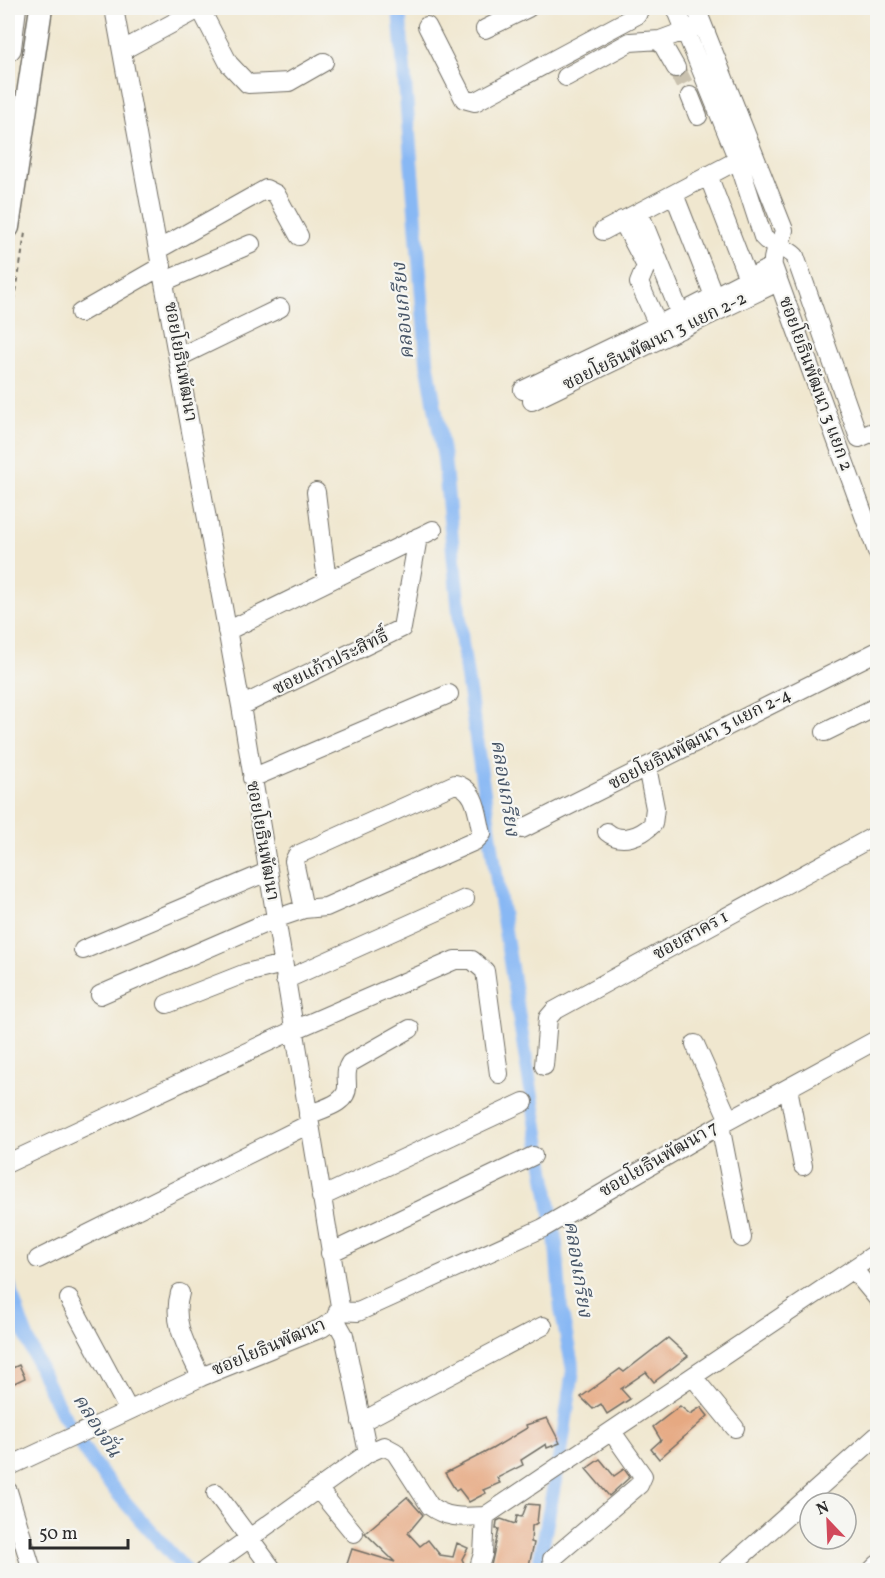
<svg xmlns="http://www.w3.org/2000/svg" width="885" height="1578" viewBox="0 0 885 1578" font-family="Vollkorn,'Noto Serif Thai',serif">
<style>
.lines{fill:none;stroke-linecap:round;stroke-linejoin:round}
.canal{stroke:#88b8f4;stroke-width:14}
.building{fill:#e6a982}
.minor-tunnel{stroke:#c9c1ae;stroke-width:18;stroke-dasharray:18 9;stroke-linecap:butt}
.minor-casing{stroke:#706d64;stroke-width:20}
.major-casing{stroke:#706d64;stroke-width:25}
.highway-casing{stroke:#706d64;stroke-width:28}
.path{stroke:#706d64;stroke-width:2;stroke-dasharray:4.5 4.5;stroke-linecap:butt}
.minor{stroke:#fff;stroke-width:18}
.major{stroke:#fff;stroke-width:22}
.highway{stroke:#fff;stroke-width:26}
.labels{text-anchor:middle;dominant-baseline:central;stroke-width:4.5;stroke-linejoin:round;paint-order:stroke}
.street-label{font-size:18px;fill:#2b2b2b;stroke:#f6f6f2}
.water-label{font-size:20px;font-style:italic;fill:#475567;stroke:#f6f6f2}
</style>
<rect width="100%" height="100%" fill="#f6f6f2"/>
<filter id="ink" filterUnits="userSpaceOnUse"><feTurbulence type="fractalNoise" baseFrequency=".0167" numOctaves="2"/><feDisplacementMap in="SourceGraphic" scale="12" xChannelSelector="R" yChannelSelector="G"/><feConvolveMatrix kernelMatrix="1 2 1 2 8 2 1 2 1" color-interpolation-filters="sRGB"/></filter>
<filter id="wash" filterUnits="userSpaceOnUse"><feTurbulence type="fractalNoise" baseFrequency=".008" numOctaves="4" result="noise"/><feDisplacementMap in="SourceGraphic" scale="24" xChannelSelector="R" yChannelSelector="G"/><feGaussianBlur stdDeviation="1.35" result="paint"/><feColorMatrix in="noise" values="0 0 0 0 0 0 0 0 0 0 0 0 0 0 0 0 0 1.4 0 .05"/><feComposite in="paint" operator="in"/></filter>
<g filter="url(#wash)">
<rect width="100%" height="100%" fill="#f0e7cf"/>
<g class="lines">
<!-- canal -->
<path class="canal" d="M 399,8 L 427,361 L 444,458 L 462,643 L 499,894 L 556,1244 L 561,1309 L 573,1370 L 563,1438 L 538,1570
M 8,1282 C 25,1340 52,1401 86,1452 C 114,1494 153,1532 185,1570"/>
</g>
<g id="blocks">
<!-- building -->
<path class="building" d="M 668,1338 L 688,1356 L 654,1382 L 646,1372 L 621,1389 L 630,1399 L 607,1414 L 601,1404 L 593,1409 L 581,1397 L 620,1369 L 624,1372 Z
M 19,1365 L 25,1378 L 8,1386 L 8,1370 Z
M 680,1406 L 690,1414 L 701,1407 L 708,1416 L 659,1459 L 651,1449 L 661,1440 L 653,1427 Z
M 547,1418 L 560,1443 L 547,1448 L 546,1444 L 521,1460 L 523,1465 L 497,1478 L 500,1483 L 483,1490 L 486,1493 L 469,1502 L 459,1489 L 456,1491 L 445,1473 L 492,1449 L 527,1428 L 526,1425 Z
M 600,1459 L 614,1476 L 624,1469 L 630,1477 L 609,1496 L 586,1469 Z
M 407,1497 L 423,1515 L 408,1533 L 420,1546 L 428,1540 L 440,1555 L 453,1557 L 457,1543 L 468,1548 L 462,1559 L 467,1570 L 353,1570 L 346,1567 L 352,1549 L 395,1562 L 365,1533 Z
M 527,1504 L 539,1505 L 537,1523 L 532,1526 L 531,1542 L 534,1543 L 528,1570 L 490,1570 L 499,1529 L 496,1529 L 497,1521 L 501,1519 L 515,1524 L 517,1516 L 522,1517 Z"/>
</g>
</g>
<g filter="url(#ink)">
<use href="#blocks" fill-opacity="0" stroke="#706d64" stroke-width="1.5"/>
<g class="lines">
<!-- minor-tunnel -->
<path class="minor-tunnel" d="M 676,68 L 690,96"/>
<!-- minor casing -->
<g class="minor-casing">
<path id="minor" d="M 200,8 L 229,64 L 248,84 L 289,82 L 324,62
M 676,8 L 738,160 L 763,237 C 772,248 786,246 795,256 L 859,438 L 878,430
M 696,8 L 784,230 C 782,244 771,251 773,266 L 878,554
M 427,26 L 464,99 L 475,102 L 637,15 L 640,8
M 485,29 L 528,8
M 660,40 L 676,68
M 123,50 L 201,8
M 566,77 L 630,42 L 660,40 L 695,27
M 690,96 L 698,116
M 708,175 L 748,279
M 674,194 L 714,296
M 639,212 L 680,313
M 603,231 L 738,160
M 159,249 L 266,189 L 276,194 L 299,236
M 165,281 L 251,244
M 80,313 L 162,266
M 658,325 L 773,266
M 179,357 L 280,308
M 523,390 L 658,325 L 639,283 L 646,266 L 622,220
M 532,401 L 778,282
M 316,492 L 327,582
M 227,631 L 433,530
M 241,706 L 402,628 L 418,537
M 825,732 L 878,706
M 252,778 L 449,694
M 522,829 L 878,651
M 607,832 C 621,844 641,836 653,824 L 655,808 L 647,767
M 83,950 L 267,872
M 285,980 L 465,899
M 100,995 L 275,919 L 304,909 L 326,907 L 475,841 L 482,834 C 477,814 477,789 455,784 L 297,855 L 294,861 L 304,909
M 167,1004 L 246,973 L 283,964
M 695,1044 L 729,1120
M 544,1066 L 548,1018 L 554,1011 L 878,834
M 788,1088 L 803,1166
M 308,1115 C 321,1109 348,1104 347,1086 C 347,1077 345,1070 350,1063 L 410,1029
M 720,1125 L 742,1238
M 8,1163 L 294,1030 L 455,960 L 472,960 L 485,971 L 499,1074
M 321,1197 L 524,1102
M 330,1253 L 533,1156
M 38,1259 L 309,1124
M 853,1269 L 878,1299
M 180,1293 C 171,1324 188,1348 201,1377
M 69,1299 L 128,1409
M 338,1311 L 358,1312 L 543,1228 L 720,1125 L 878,1039
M 335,1319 L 344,1335 L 368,1453
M 693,1377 L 735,1428
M 361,1422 L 543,1326
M 8,1467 L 201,1377 L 322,1328 L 335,1319 L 340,1306 L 241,706 L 114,8
M 318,1489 L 354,1533
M 8,1491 L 32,1570
M 216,1493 L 273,1570
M 552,1559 L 639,1485 L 643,1476 L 612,1432
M 205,1570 L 368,1453 L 384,1446 L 395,1452 L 430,1506 C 447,1519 464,1517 485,1516 L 878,1252
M 478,1570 L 483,1554 L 485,1516
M 726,1570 L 878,1435
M 872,1570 L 878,1564"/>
</g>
<!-- major casing -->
<g class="major-casing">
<path id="major" d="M 8,227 L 41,8"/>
</g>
<!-- highway casing -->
<g class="highway-casing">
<path id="highway" d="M 8,48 L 13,8"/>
</g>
<!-- path -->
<path class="path" d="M 8,345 L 25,233"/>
<!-- minor -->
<use href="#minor" class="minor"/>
<!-- major -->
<use href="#major" class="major"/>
<!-- highway -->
<use href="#highway" class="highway"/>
</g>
</g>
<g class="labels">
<!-- street labels -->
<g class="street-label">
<text transform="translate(655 342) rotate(-26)">ซอยโยธินพัฒนา 3 แยก 2-2</text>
<text transform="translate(180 362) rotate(80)">ซอยโยธินพัฒนา</text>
<text transform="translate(815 384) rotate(70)">ซอยโยธินพัฒนา 3 แยก 2</text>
<text transform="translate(331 663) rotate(-26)">ซอยแก้วประสิทธื์</text>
<text transform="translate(700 740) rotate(-27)">ซอยโยธินพัฒนา 3 แยก 2-4</text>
<text transform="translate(262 841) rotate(80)">ซอยโยธินพัฒนา</text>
<text transform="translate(691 936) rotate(-29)">ซอยสาคร 1</text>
<text transform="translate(659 1160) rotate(-30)">ซอยโยธินพัฒนา 7</text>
<text transform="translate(269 1348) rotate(-23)">ซอยโยธินพัฒนา</text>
</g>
<!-- water labels -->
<g class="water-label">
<text transform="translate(404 311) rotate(-95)">คลองเกรียง</text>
<text transform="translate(504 788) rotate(81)">คลองเกรียง</text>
<text transform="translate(577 1269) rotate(81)">คลองเกรียง</text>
<text transform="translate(96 1426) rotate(57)">คลองจั่น</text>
</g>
</g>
<!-- margin -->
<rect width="885" height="1578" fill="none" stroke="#f6f6f2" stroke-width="30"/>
<!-- north arrow -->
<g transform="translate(828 1521) rotate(337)"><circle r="28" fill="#f6f6f2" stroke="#a5a5a2" stroke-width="1.5"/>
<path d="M0-4.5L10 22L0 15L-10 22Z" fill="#d1495b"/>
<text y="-9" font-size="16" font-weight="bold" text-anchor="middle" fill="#2b2b2b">N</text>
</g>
<!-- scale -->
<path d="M30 1539v9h98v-9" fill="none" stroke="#2b2b2b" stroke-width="3"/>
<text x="39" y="1539" font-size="18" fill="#2b2b2b" stroke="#f6f6f2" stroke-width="4.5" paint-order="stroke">50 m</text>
</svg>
